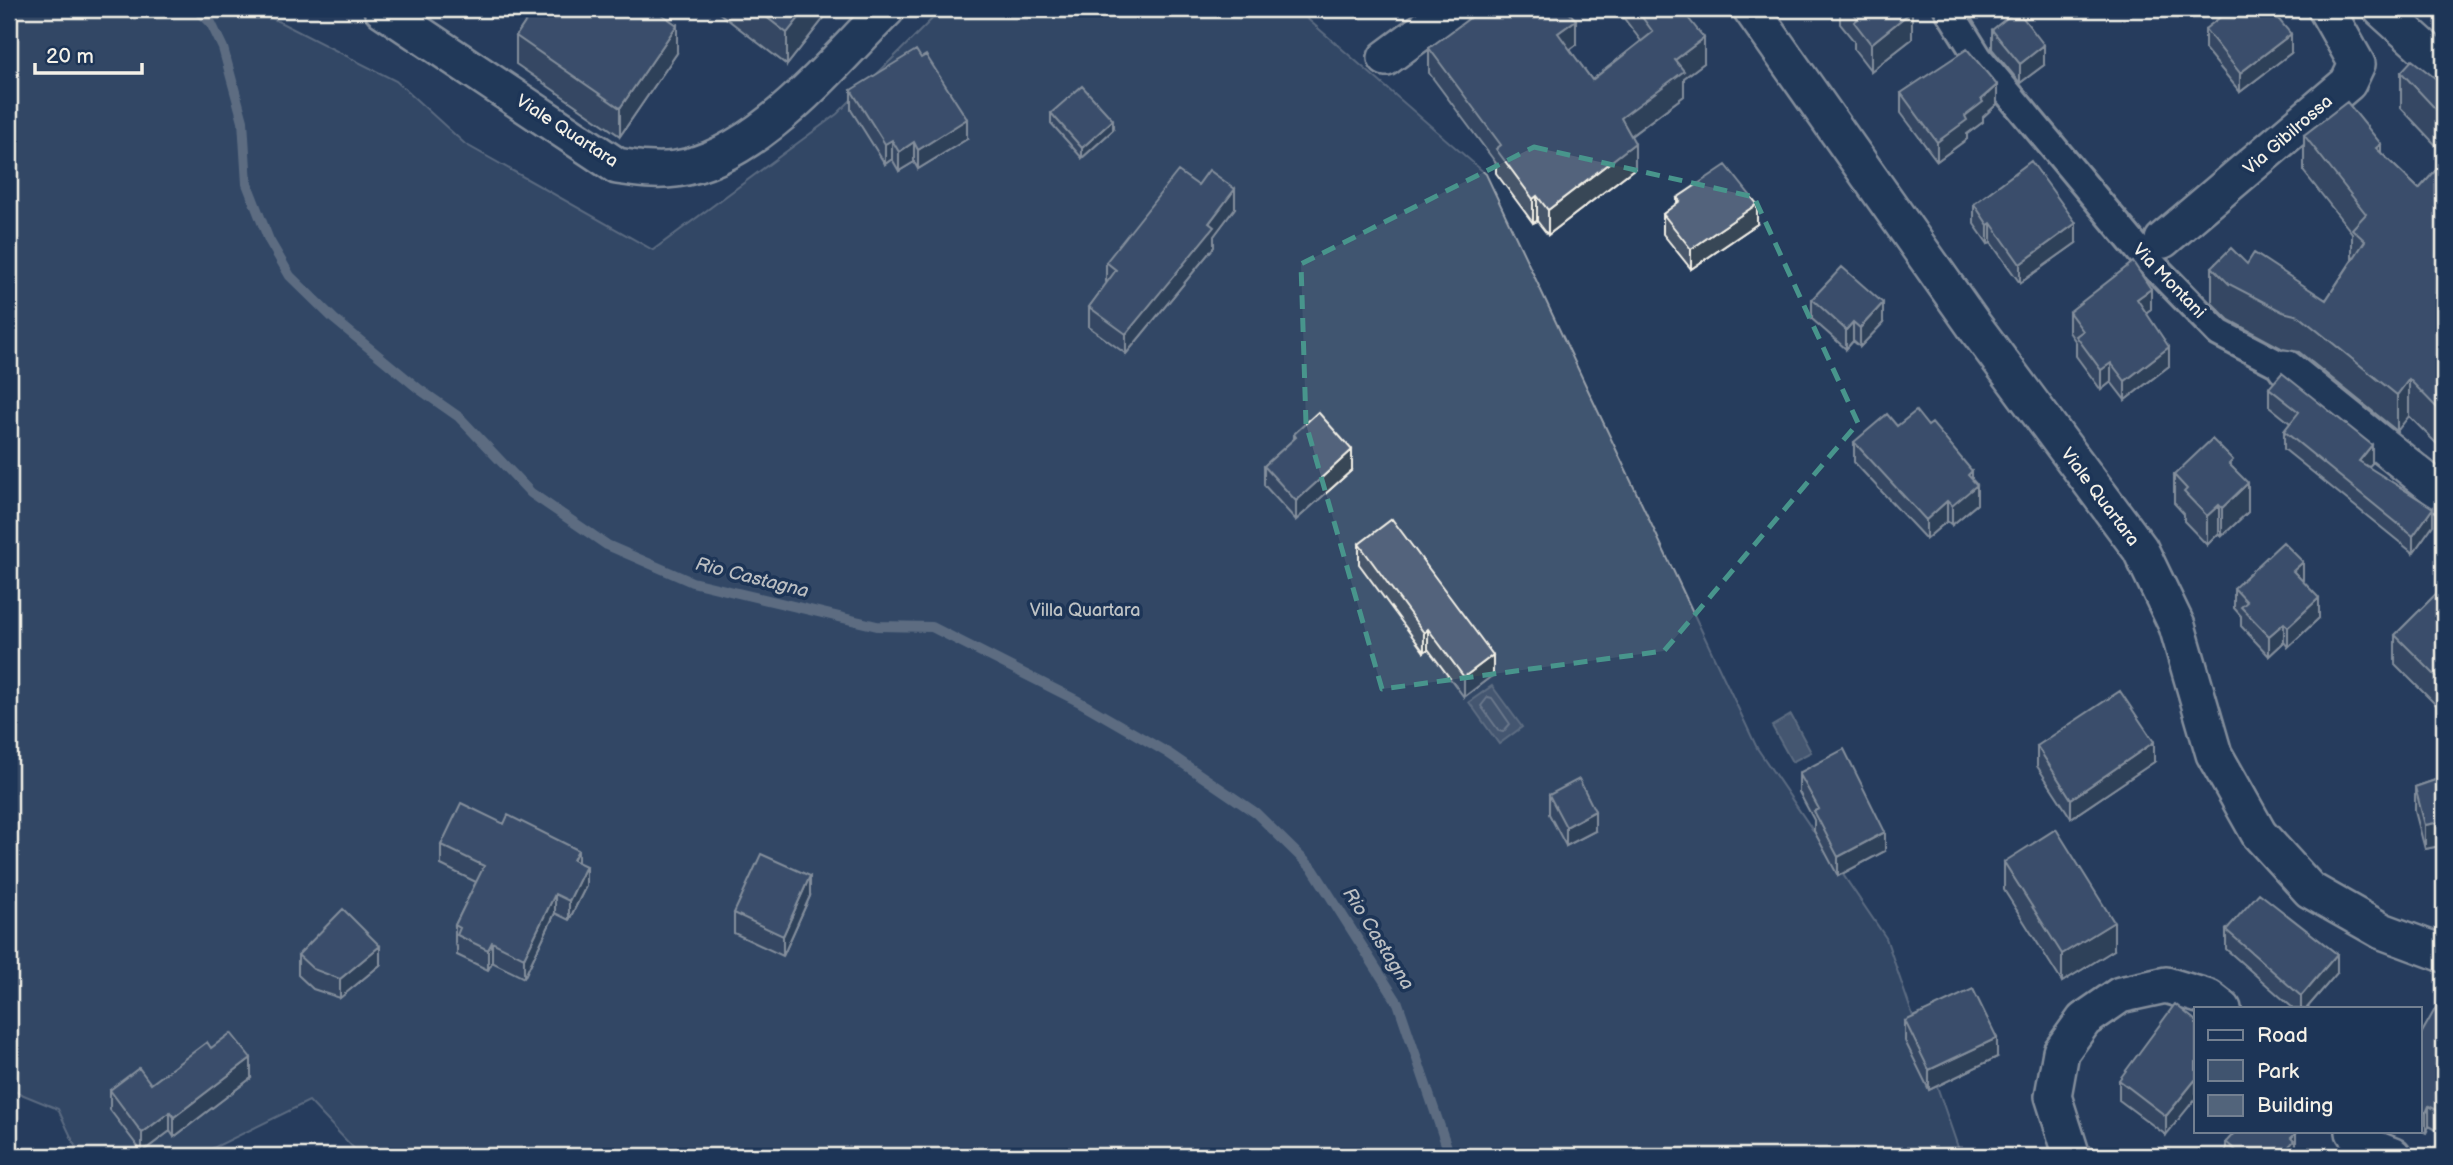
<svg xmlns="http://www.w3.org/2000/svg" width="2453" height="1165" viewBox="0 0 2453 1165" font-family="'Balsamiq Sans',sans-serif">
<style>
.green{fill:#40546f;stroke:#9aa2ac;stroke-width:2}
.water{fill:#677588;stroke:#9fa7ae;stroke-width:2}
.lines{fill:none;stroke-linecap:round;stroke-linejoin:round}
.shore{stroke:#bcbfc2;stroke-width:2}
.stream{stroke:#9fa7ae;stroke-width:10}
.pedestrian-casing{stroke:#f4f1e8;stroke-width:32}
.minor-casing{stroke:#f4f1e8;stroke-width:40}
.pedestrian{stroke:#1d3557;stroke-width:26}
.minor{stroke:#1d3557;stroke-width:35}
.wall{fill:#47566a;stroke:#f4f1e8;stroke-width:2}
.shaded-wall{fill:#394656;stroke:#f4f1e8;stroke-width:2}
.building{fill:#52647b;stroke:#f4f1e8;stroke-width:2}
.marked{fill:none;stroke:#48958c;stroke-width:5;stroke-dasharray:14 9;stroke-linejoin:round}
.labels{text-anchor:middle;dominant-baseline:central;stroke-width:7;stroke-linejoin:round;paint-order:stroke}
.street-label{font-size:18px;fill:#f4f1e8;stroke:#1d3557}
.park-label{font-size:18px;fill:#bec2c4;stroke:#1d3557}
.water-label{font-size:19px;font-style:italic;fill:#bcbfc2;stroke:#1d3557}
</style>
<rect width="100%" height="100%" fill="#263d5d"/>
<filter id="ink" filterUnits="userSpaceOnUse"><feTurbulence type="fractalNoise" baseFrequency=".0143" numOctaves="2"/><feDisplacementMap in="SourceGraphic" scale="14" xChannelSelector="R" yChannelSelector="G"/><feConvolveMatrix kernelMatrix="1 2 1 2 8 2 1 2 1" color-interpolation-filters="sRGB"/></filter>
<g filter="url(#ink)">
<!-- green -->
<path class="green" d="M 9,9 L 254,9 L 396,81 L 465,144 L 653,250 L 837,114 L 942,9 L 1296,9 L 1486,174 L 1757,748 L 1886,938 L 1961,1156 L 361,1156 L 309,1101 L 197,1156 L 80,1156 L 58,1109 L 9,1089 Z"/>
<!-- water -->
<path class="water" d="M 1492,686 L 1522,727 L 1499,744 L 1469,702 Z
M 1791,715 L 1811,752 L 1792,762 L 1772,726 Z"/>
<g class="lines">
<!-- shore -->
<path class="shore" d="M 1488,697 L 1492,698 L 1510,724 L 1503,732 L 1499,731 L 1481,706 Z"/>
<!-- stream -->
<path class="stream" d="M 197,9 L 211,23 L 223,48 L 243,121 L 247,184 L 269,240 L 290,276 L 334,319 L 419,389 L 459,417 L 531,493 L 607,545 L 692,582 L 877,626 L 932,627 L 1078,701 L 1168,753 L 1256,813 L 1313,869 L 1398,1003 L 1450,1156"/>
<!-- pedestrian casing -->
<g class="pedestrian-casing">
<path id="pedestrian" d="M 1948,9 L 1978,57 L 2142,254 L 2219,333 L 2286,368"/>
</g>
<!-- minor casing -->
<g class="minor-casing">
<path id="minor" d="M 382,9 L 617,166 C 637,169 656,172 676,169 C 757,158 831,64 887,9
M 1751,9 L 1975,327 L 2140,549 L 2177,626 L 2214,754 L 2259,834 L 2310,890 L 2382,931 L 2444,954
M 2381,9 L 2444,66
M 1386,58 L 1452,9
M 2163,240 L 2348,83 L 2357,64 L 2326,9
M 2286,368 L 2444,495
M 2354,1132 L 2373,1148 L 2393,1156
M 2072,1156 L 2053,1096 L 2061,1052 L 2084,1020 L 2120,995 L 2166,985 L 2209,998 L 2223,1009"/>
</g>
<!-- pedestrian -->
<use href="#pedestrian" class="pedestrian"/>
<!-- minor -->
<use href="#minor" class="minor"/>
</g>
<!-- wall -->
<path class="wall" d="M 714,9 L 831,9 L 787,65 Z
M 1617,9 L 1681,9 L 1704,63 L 1684,78 L 1684,96 L 1631,136 L 1635,168 L 1548,235 L 1537,221 L 1533,223 L 1496,173 L 1496,163 L 1429,73 L 1429,48 L 1576,45 L 1570,50 L 1592,80 L 1641,41 Z
M 1840,9 L 1910,9 L 1912,39 L 1871,71 L 1854,49 L 1854,41 L 1840,24 Z
M 529,10 L 677,53 L 620,136 L 516,64 L 516,36 L 529,17 Z
M 2205,29 L 2291,53 L 2240,92 L 2205,49 Z
M 1992,30 L 2044,65 L 2020,83 L 1992,49 Z
M 2401,72 L 2444,85 L 2444,154 L 2401,108 Z
M 851,90 L 967,139 L 918,169 L 914,162 L 899,171 L 892,159 L 885,164 L 851,110 Z
M 1901,93 L 1997,104 L 1983,117 L 1983,122 L 1967,134 L 1967,139 L 1937,161 L 1901,113 Z
M 1051,113 L 1113,130 L 1082,158 L 1051,123 Z
M 2304,135 L 2381,153 L 2419,189 L 2444,161 L 2444,451 L 2409,416 L 2397,431 L 2299,352 L 2283,349 L 2229,320 L 2212,303 L 2212,267 L 2247,264 L 2326,300 L 2352,260 L 2352,233 L 2304,172 Z
M 1198,185 L 1235,208 L 1214,236 L 1214,247 L 1126,354 L 1089,327 L 1089,307 L 1107,283 L 1106,282 L 1106,262 Z
M 1677,198 L 1757,224 L 1691,269 L 1663,234 L 1663,214 L 1677,204 Z
M 1974,204 L 2076,243 L 2020,283 L 1991,243 L 1988,244 L 1974,224 Z
M 1812,299 L 1883,323 L 1860,347 L 1853,341 L 1846,349 L 1812,319 Z
M 2151,309 L 2146,312 L 2169,366 L 2125,400 L 2111,382 L 2101,390 L 2076,356 L 2076,342 L 2069,332 L 2069,312 Z
M 2269,388 L 2372,463 L 2368,467 L 2433,525 L 2413,553 L 2284,449 L 2284,431 L 2290,423 L 2269,406 Z
M 1897,426 L 1972,479 L 1977,504 L 1952,525 L 1947,521 L 1926,539 L 1854,462 L 1854,442 Z
M 1294,434 L 1352,470 L 1296,520 L 1264,485 L 1264,466 L 1294,439 Z
M 2233,468 L 2248,512 L 2222,536 L 2219,533 L 2207,545 L 2184,521 L 2184,514 L 2174,503 L 2174,475 Z
M 1359,544 L 1493,675 L 1464,697 L 1428,649 L 1424,652 L 1359,564 Z
M 2303,581 L 2319,618 L 2288,647 L 2284,642 L 2269,656 L 2241,626 L 2241,616 L 2234,608 L 2234,588 Z
M 2444,586 L 2438,707 L 2395,664 L 2395,635 Z
M 2037,746 L 2154,762 L 2071,818 L 2037,766 Z
M 1799,773 L 1885,851 L 1838,876 L 1814,831 L 1814,820 L 1799,792 Z
M 2444,777 L 2441,854 L 2440,846 L 2425,849 L 2415,811 L 2415,787 Z
M 1549,795 L 1595,831 L 1566,846 L 1549,814 Z
M 441,845 L 578,862 L 586,886 L 569,920 L 555,913 L 524,978 L 492,962 L 488,970 L 457,955 L 457,946 L 455,945 L 455,925 L 476,882 L 441,865 Z
M 2004,862 L 2114,950 L 2062,982 L 2004,890 Z
M 810,896 L 783,956 L 734,933 L 734,913 Z
M 2226,930 L 2337,973 L 2306,1009 L 2294,1009 L 2226,949 Z
M 298,955 L 380,965 L 340,998 L 313,989 L 298,975 Z
M 2444,996 L 2444,1134 L 2429,1126 L 2426,1133 L 2420,1130 L 2420,1036 Z
M 1905,1021 L 1997,1057 L 1929,1090 L 1905,1041 Z
M 2196,1021 L 2166,1135 L 2119,1100 L 2119,1080 Z
M 211,1048 L 251,1078 L 174,1137 L 170,1131 L 142,1152 L 110,1110 L 110,1090 L 151,1084 Z
M 2226,1142 L 2296,1153 L 2294,1156 L 2226,1156 Z"/>
<!-- shaded-wall -->
<path class="shaded-wall" d="M 806,9 L 831,9 L 787,65 L 787,33 Z
M 1912,11 L 1912,39 L 1871,71 L 1871,44 Z
M 1576,20 L 1576,45 L 1558,58 L 1558,33 Z
M 677,25 L 677,53 L 620,136 L 620,108 Z
M 2291,34 L 2291,53 L 2240,92 L 2240,73 Z
M 1704,38 L 1704,63 L 1684,78 L 1684,96 L 1621,143 L 1621,118 L 1675,60 Z
M 2044,45 L 2044,65 L 2020,83 L 2020,64 Z
M 1997,85 L 1997,104 L 1983,117 L 1983,122 L 1967,134 L 1967,139 L 1937,161 L 1937,142 Z
M 967,119 L 967,139 L 918,169 L 918,150 Z
M 1113,120 L 1113,130 L 1082,158 L 1082,148 Z
M 892,140 L 892,159 L 885,164 L 885,144 Z
M 914,142 L 914,162 L 899,171 L 899,152 Z
M 1635,143 L 1635,168 L 1548,235 L 1548,210 Z
M 2381,144 L 2381,181 L 2376,148 Z
M 1235,189 L 1235,208 L 1214,236 L 1214,247 L 1126,354 L 1126,334 Z
M 1537,196 L 1537,221 L 1533,223 L 1533,199 Z
M 1757,204 L 1757,224 L 1691,269 L 1691,249 Z
M 1991,223 L 1991,243 L 1988,244 L 1988,225 Z
M 2076,223 L 2076,243 L 2020,283 L 2020,264 Z
M 2151,289 L 2151,309 L 2137,319 L 2137,299 Z
M 1883,303 L 1883,323 L 1860,347 L 1860,328 Z
M 1853,322 L 1853,341 L 1846,349 L 1846,330 Z
M 2169,347 L 2169,366 L 2125,400 L 2125,381 Z
M 2111,363 L 2111,382 L 2101,390 L 2101,370 Z
M 2409,379 L 2409,416 L 2397,431 L 2397,395 Z
M 2372,445 L 2372,463 L 2359,479 L 2359,461 Z
M 1352,450 L 1352,470 L 1296,520 L 1296,501 Z
M 1972,471 L 1972,489 L 1977,485 L 1977,504 L 1952,525 L 1952,506 L 1968,475 Z
M 2248,483 L 2248,512 L 2222,536 L 2222,508 Z
M 1947,501 L 1947,521 L 1926,539 L 1926,520 Z
M 2219,505 L 2219,533 L 2207,545 L 2207,516 Z
M 2433,508 L 2433,525 L 2413,553 L 2413,536 Z
M 2303,562 L 2303,582 L 2293,571 Z
M 2319,598 L 2319,618 L 2288,647 L 2288,627 Z
M 2284,623 L 2284,642 L 2269,656 L 2269,636 Z
M 1428,629 L 1428,649 L 1424,652 L 1424,633 Z
M 1493,655 L 1493,675 L 1464,697 L 1464,677 Z
M 2444,672 L 2444,701 L 2438,707 L 2438,678 Z
M 2154,742 L 2154,762 L 2071,818 L 2071,799 Z
M 1595,811 L 1595,831 L 1566,846 L 1566,827 Z
M 2440,822 L 2440,846 L 2425,849 L 2425,825 Z
M 2444,829 L 2444,853 L 2441,854 L 2441,830 Z
M 1885,832 L 1885,851 L 1838,876 L 1838,857 Z
M 578,850 L 578,870 L 573,860 Z
M 586,866 L 586,886 L 569,920 L 569,901 Z
M 810,876 L 810,896 L 783,956 L 783,936 Z
M 555,894 L 555,913 L 524,978 L 524,958 Z
M 2114,922 L 2114,950 L 2062,982 L 2062,954 Z
M 492,942 L 492,962 L 488,970 L 488,950 Z
M 380,946 L 380,965 L 340,998 L 340,979 Z
M 2337,954 L 2337,973 L 2306,1009 L 2301,1009 L 2301,996 Z
M 1997,1038 L 1997,1057 L 1929,1090 L 1929,1070 Z
M 251,1058 L 251,1078 L 174,1137 L 174,1117 Z
M 2196,1079 L 2196,1098 L 2166,1135 L 2166,1116 Z
M 2429,1106 L 2429,1126 L 2426,1133 L 2426,1113 Z
M 170,1112 L 170,1131 L 142,1152 L 142,1133 Z
M 2296,1133 L 2296,1153 L 2294,1156 L 2280,1156 L 2291,1138 Z"/>
<!-- building -->
<path class="building" d="M 529,9 L 654,9 L 677,25 L 620,108 L 516,36 L 532,12 L 529,10 Z
M 756,9 L 806,9 L 787,33 Z
M 1482,9 L 1566,9 L 1576,20 L 1558,33 L 1592,80 L 1653,32 L 1636,9 L 1681,9 L 1704,38 L 1675,60 L 1684,71 L 1621,118 L 1635,143 L 1548,210 L 1537,196 L 1533,199 L 1496,149 L 1501,145 L 1429,48 Z
M 1850,9 L 1910,9 L 1912,11 L 1871,44 L 1854,22 L 1858,19 Z
M 2231,9 L 2270,9 L 2291,34 L 2240,73 L 2205,29 Z
M 2017,10 L 2044,45 L 2020,64 L 1992,30 Z
M 1967,49 L 1997,85 L 1981,99 L 1983,102 L 1965,116 L 1967,120 L 1937,142 L 1901,93 Z
M 916,50 L 921,58 L 926,55 L 967,119 L 918,150 L 914,142 L 899,152 L 892,140 L 885,144 L 851,90 Z
M 2412,60 L 2444,85 L 2444,118 L 2401,72 Z
M 1082,86 L 1113,120 L 1082,148 L 1051,113 Z
M 2347,102 L 2381,144 L 2376,148 L 2419,189 L 2444,161 L 2444,415 L 2409,379 L 2397,395 L 2299,316 L 2283,312 L 2229,284 L 2212,267 L 2231,248 L 2247,264 L 2254,253 L 2326,300 L 2365,241 L 2352,229 L 2366,214 L 2304,135 Z
M 2031,161 L 2076,223 L 2020,264 L 1991,223 L 1988,225 L 1974,204 Z
M 1726,165 L 1757,204 L 1691,249 L 1663,214 L 1680,201 L 1677,198 Z
M 1209,170 L 1235,189 L 1209,223 L 1214,227 L 1126,334 L 1089,307 L 1116,270 L 1106,262 L 1178,171 L 1198,185 Z
M 2133,262 L 2151,289 L 2137,299 L 2169,347 L 2125,381 L 2111,363 L 2101,370 L 2076,336 L 2083,331 L 2069,312 Z
M 1842,267 L 1883,303 L 1860,328 L 1853,322 L 1846,330 L 1812,299 Z
M 2282,373 L 2372,445 L 2359,461 L 2433,508 L 2413,536 L 2284,431 L 2299,412 L 2269,388 Z
M 1916,411 L 1928,426 L 1932,423 L 1972,471 L 1968,475 L 1977,485 L 1952,506 L 1947,501 L 1926,520 L 1854,442 L 1887,414 L 1897,426 Z
M 1318,412 L 1352,450 L 1296,501 L 1264,466 L 1296,437 L 1294,434 Z
M 2212,439 L 2233,460 L 2229,464 L 2248,483 L 2222,508 L 2219,505 L 2207,516 L 2184,492 L 2187,489 L 2174,475 Z
M 1392,519 L 1493,655 L 1464,677 L 1428,629 L 1424,633 L 1359,544 Z
M 2283,542 L 2303,562 L 2293,571 L 2319,598 L 2288,627 L 2284,623 L 2269,636 L 2241,607 L 2247,602 L 2234,588 Z
M 2444,586 L 2444,672 L 2438,678 L 2395,635 Z
M 2120,691 L 2154,742 L 2071,799 L 2037,746 Z
M 1844,749 L 1885,832 L 1838,857 L 1814,811 L 1819,809 L 1799,773 Z
M 2444,777 L 2444,829 L 2441,830 L 2440,822 L 2425,825 L 2415,787 Z
M 1579,779 L 1595,811 L 1566,827 L 1549,795 Z
M 461,803 L 504,824 L 508,815 L 578,850 L 573,860 L 586,866 L 569,901 L 555,894 L 524,958 L 492,942 L 488,950 L 457,935 L 460,928 L 455,925 L 484,866 L 441,845 Z
M 2056,829 L 2114,922 L 2062,954 L 2004,862 Z
M 761,854 L 810,876 L 783,936 L 734,913 Z
M 2259,893 L 2337,954 L 2301,996 L 2226,930 Z
M 343,909 L 380,946 L 340,979 L 313,969 L 298,955 Z
M 1973,989 L 1997,1038 L 1929,1070 L 1905,1021 Z
M 2443,995 L 2444,996 L 2444,1114 L 2429,1106 L 2426,1113 L 2420,1110 L 2420,1036 Z
M 2175,1004 L 2196,1021 L 2196,1079 L 2166,1116 L 2119,1080 Z
M 231,1033 L 251,1058 L 174,1117 L 170,1112 L 142,1133 L 110,1090 L 139,1068 L 151,1084 L 207,1042 L 211,1048 Z
M 2235,1132 L 2294,1132 L 2296,1133 L 2291,1138 L 2294,1141 L 2280,1156 L 2242,1156 L 2226,1142 Z"/>
</g>
<!-- marked area -->
<path d="M0 0H2453V1165H0ZM 1534,147 L 1754,197 L 1858,423 L 1664,651 L 1382,689 L 1306,424 L 1301,264 Z" fill="#263d5d" fill-opacity=".55" fill-rule="evenodd"/>
<path class="marked" d="M 1534,147 L 1754,197 L 1858,423 L 1664,651 L 1382,689 L 1306,424 L 1301,264 Z"/>
<g class="labels">
<!-- street labels -->
<g class="street-label">
<text transform="translate(567 131) rotate(33)">Viale Quartara</text>
<text transform="translate(2288 135) rotate(-41)">Via Gibilrossa</text>
<text transform="translate(2169 281) rotate(46)">Via Montani</text>
<text transform="translate(2100 497) rotate(53)">Viale Quartara</text>
</g>
<!-- park labels -->
<g class="park-label">
<text x="1085" y="610">Villa Quartara</text>
</g>
<!-- water labels -->
<g class="water-label">
<text transform="translate(752 578) rotate(14)">Rio Castagna</text>
<text transform="translate(1378 939) rotate(58)">Rio Castagna</text>
</g>
</g>
<!-- margin -->
<rect width="2453" height="1165" fill="none" stroke="#1d3557" stroke-width="35"/>
<rect x="18" y="18" width="2418" height="1130" fill="none" stroke="#f4f1e8" stroke-width="2.5" filter="url(#ink)"/>
<!-- legend -->
<rect x="2194" y="1007" width="228" height="126" fill="#1d3557" stroke="#738091" stroke-width="2"/>
<rect x="2208" y="1030" width="35" height="10" fill="#1d3557" stroke="#738091" stroke-width="2"/>
<text x="2257" y="1042" font-size="21" fill="#f4f1e8">Road</text>
<rect x="2208" y="1060" width="35" height="21" fill="#40546f" stroke="#738091" stroke-width="2"/>
<text x="2257" y="1078" font-size="21" fill="#f4f1e8">Park</text>
<rect x="2208" y="1095" width="35" height="21" fill="#52647b" stroke="#738091" stroke-width="2"/>
<text x="2257" y="1112" font-size="21" fill="#f4f1e8">Building</text>
<!-- scale -->
<path d="M35 63v10h107v-10" fill="none" stroke="#f4f1e8" stroke-width="3.5"/>
<text x="46" y="63" font-size="21" fill="#f4f1e8" stroke="#1d3557" stroke-width="5" paint-order="stroke">20 m</text>
</svg>
